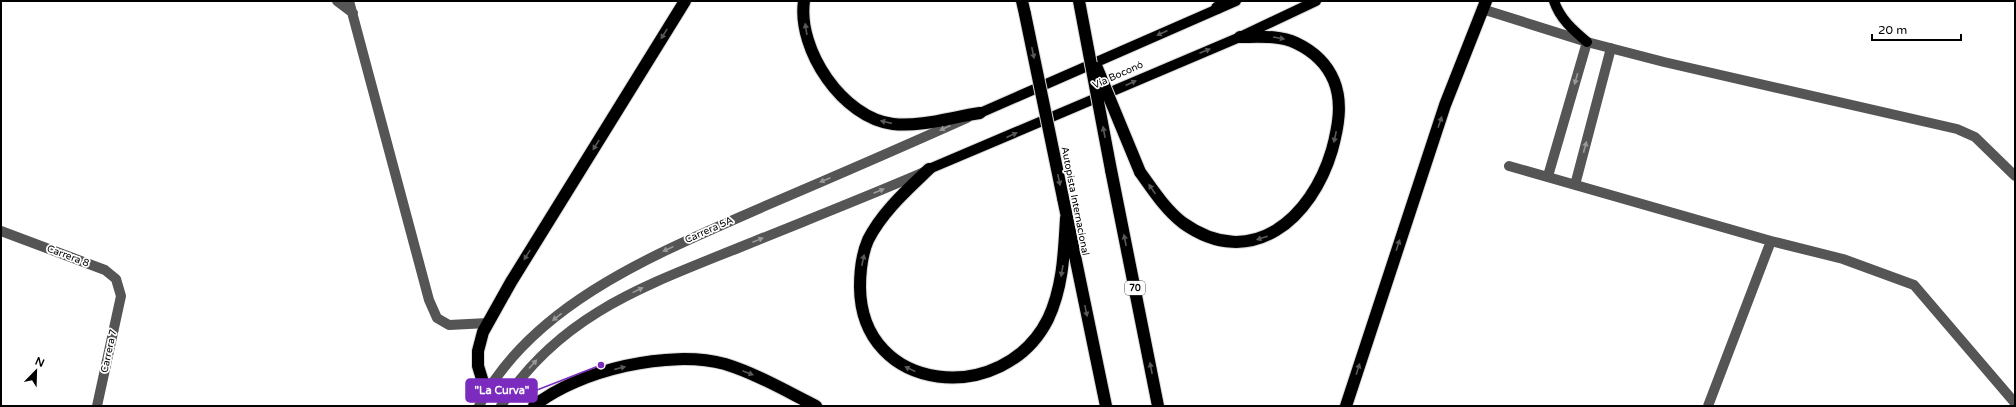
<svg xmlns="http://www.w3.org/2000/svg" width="2016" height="407" viewBox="0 0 2016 407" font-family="'Varela Round',sans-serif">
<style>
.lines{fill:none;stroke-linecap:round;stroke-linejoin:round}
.major-casing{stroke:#dbdbdb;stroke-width:12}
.highway-casing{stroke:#dbdbdb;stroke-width:14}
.minor{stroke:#555;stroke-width:10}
.major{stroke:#000;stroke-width:10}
.highway{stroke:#000;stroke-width:12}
.highway-bridge-casing{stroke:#dbdbdb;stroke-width:14;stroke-linecap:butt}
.highway-bridge{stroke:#000;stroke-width:12}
.oneway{fill:#595959}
.oneway2{fill:#999}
.labels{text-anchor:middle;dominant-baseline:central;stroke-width:3.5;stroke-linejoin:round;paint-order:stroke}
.shield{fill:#fff;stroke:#4c4c4c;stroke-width:1}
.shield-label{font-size:9px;font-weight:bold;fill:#000}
.street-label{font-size:10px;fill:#000;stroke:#fff}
.leader{fill:none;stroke:#7b2cbf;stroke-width:1.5}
.callout-dot{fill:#7b2cbf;stroke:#fff;stroke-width:1.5}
.callout{fill:#7b2cbf;stroke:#7b2cbf;stroke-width:1.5}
.callout-label{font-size:11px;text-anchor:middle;font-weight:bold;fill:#fff}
</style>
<rect width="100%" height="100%" fill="#fff"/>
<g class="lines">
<!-- major casing -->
<g class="major-casing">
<path id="major" d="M 1554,1 C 1560,19 1573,30 1587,42
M 980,113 L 1236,1
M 929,169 L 1240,37 L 1316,1"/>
</g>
<!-- highway casing -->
<g class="highway-casing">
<path id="highway" d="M 804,1 C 797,50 843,118 893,124 C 921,127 952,117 980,113
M 1022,1 L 1025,14
M 1217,8 L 1227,1
M 929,169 C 907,190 882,212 868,240 C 862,254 860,272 860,287 C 861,395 1004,407 1048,319 C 1063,287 1064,253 1066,218
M 1111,170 L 1158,406
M 1140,172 C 1153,190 1165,209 1183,223 C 1252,272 1312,218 1332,150 C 1338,128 1343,103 1334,81 C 1327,64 1313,51 1296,43 C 1279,35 1258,37 1240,37
M 1063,198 L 1106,406
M 486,392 L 478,366 L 478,351 L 483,332 L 511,282 L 685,1
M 534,406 C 578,370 670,349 725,364 C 757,374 786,391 816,406
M 1346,406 L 1445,105 L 1486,1"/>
</g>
<!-- minor -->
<path class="minor" d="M 337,1 L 353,13
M 349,1 L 429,300 L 437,318 L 449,325 L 488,323
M 1482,9 L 1587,42 L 1664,62 L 1957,129 L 1975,137 L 2015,176
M 1509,166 L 1771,241 L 1843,259 L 1914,285 L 2015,403
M 1548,176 L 1587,42
M 1575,185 L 1611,48
M 1,231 L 105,270 L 116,279 L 121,296 L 97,406
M 479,406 C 533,301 663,251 765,206 C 833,177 900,148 967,118
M 501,406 C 561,312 650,284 748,244 C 807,220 866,197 924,172
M 1708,406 L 1771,241"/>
<!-- major -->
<use href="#major" class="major"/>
<!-- highway -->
<use href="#highway" class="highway"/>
<!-- highway-bridge casing -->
<g class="highway-bridge-casing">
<path id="highway-bridge" d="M 1079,1 L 1111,170
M 1025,14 L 1063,198
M 1097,68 L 1140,172"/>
</g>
<!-- highway-bridge -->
<use href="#highway-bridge" class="highway-bridge"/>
</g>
<!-- one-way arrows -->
<defs><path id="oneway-solid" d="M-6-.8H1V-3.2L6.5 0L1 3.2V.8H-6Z"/></defs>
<g class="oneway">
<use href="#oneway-solid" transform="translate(806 29) rotate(-99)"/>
<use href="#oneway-solid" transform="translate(1162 33) rotate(156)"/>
<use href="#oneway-solid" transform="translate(664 34) rotate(122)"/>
<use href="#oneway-solid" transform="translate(1279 38) rotate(10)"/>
<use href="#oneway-solid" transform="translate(1205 51) rotate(-23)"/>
<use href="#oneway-solid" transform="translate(1033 53) rotate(78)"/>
<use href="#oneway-solid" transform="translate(1131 83) rotate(-24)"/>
<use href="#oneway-solid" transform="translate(886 122) rotate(-167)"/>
<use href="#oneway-solid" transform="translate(1440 122) rotate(-71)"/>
<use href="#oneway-solid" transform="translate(1104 132) rotate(-101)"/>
<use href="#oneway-solid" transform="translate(1012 135) rotate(-24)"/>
<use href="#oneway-solid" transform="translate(1335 137) rotate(102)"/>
<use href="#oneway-solid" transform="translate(596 145) rotate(122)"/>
<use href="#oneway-solid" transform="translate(1059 180) rotate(78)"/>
<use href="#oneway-solid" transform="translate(1152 189) rotate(-124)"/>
<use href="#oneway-solid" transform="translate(1262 238) rotate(162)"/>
<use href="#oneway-solid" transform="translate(1125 240) rotate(-101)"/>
<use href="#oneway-solid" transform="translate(1398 245) rotate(-72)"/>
<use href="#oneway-solid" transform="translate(527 255) rotate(122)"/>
<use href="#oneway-solid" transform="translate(863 260) rotate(-78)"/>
<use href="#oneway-solid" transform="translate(1062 271) rotate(100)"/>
<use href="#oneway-solid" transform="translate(1086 311) rotate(78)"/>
<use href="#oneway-solid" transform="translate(620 368) rotate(-14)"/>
<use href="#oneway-solid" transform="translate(1151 368) rotate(-101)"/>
<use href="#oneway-solid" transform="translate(910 369) rotate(-154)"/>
<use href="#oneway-solid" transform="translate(1358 369) rotate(-72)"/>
<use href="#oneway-solid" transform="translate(748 373) rotate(21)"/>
</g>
<g class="oneway2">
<use href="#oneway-solid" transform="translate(1576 79) rotate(106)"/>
<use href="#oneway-solid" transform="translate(945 128) rotate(156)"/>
<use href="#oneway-solid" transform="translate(1585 147) rotate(-75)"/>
<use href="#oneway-solid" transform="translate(825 180) rotate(157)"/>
<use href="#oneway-solid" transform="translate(879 191) rotate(-23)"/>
<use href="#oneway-solid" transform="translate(758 240) rotate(-22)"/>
<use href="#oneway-solid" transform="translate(668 249) rotate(155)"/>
<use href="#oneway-solid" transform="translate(638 290) rotate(-26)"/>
<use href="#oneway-solid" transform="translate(557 317) rotate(142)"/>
<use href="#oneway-solid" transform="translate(533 364) rotate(-48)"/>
</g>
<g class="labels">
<!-- shield labels -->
<rect class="shield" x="1125" y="281" width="20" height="14" rx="3"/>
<g class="shield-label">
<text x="1135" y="288">70</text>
</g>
<!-- street labels -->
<g class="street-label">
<text transform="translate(1118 75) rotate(-24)">Vía Boconó</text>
<text transform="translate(1075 201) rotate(79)">Autopista Internacional</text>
<text transform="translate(709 230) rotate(-24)">Carrera 5A</text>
<text transform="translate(68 256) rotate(21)">Carrera 8</text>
<text transform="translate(109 351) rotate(-78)">Carrera 7</text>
</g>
</g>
<!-- callouts -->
<path class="leader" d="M601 365L537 390"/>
<circle class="callout-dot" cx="601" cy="365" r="4"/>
<rect class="callout" x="466" y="379" width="71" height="23" rx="4"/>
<g class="callout-label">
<text x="502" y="394">"La Curva"</text>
</g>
<!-- border -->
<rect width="2016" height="407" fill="none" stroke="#000000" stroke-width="4"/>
<!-- north arrow -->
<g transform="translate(36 371) rotate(23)" stroke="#ffffff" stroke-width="3" paint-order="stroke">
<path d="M0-3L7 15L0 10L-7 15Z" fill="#000000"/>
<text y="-6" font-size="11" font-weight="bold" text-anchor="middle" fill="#000000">N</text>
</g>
<!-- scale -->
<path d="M1872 34v6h89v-6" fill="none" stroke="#000000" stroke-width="2"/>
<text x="1878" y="34" font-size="12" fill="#000000" stroke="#ffffff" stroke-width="3" paint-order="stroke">20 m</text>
</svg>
